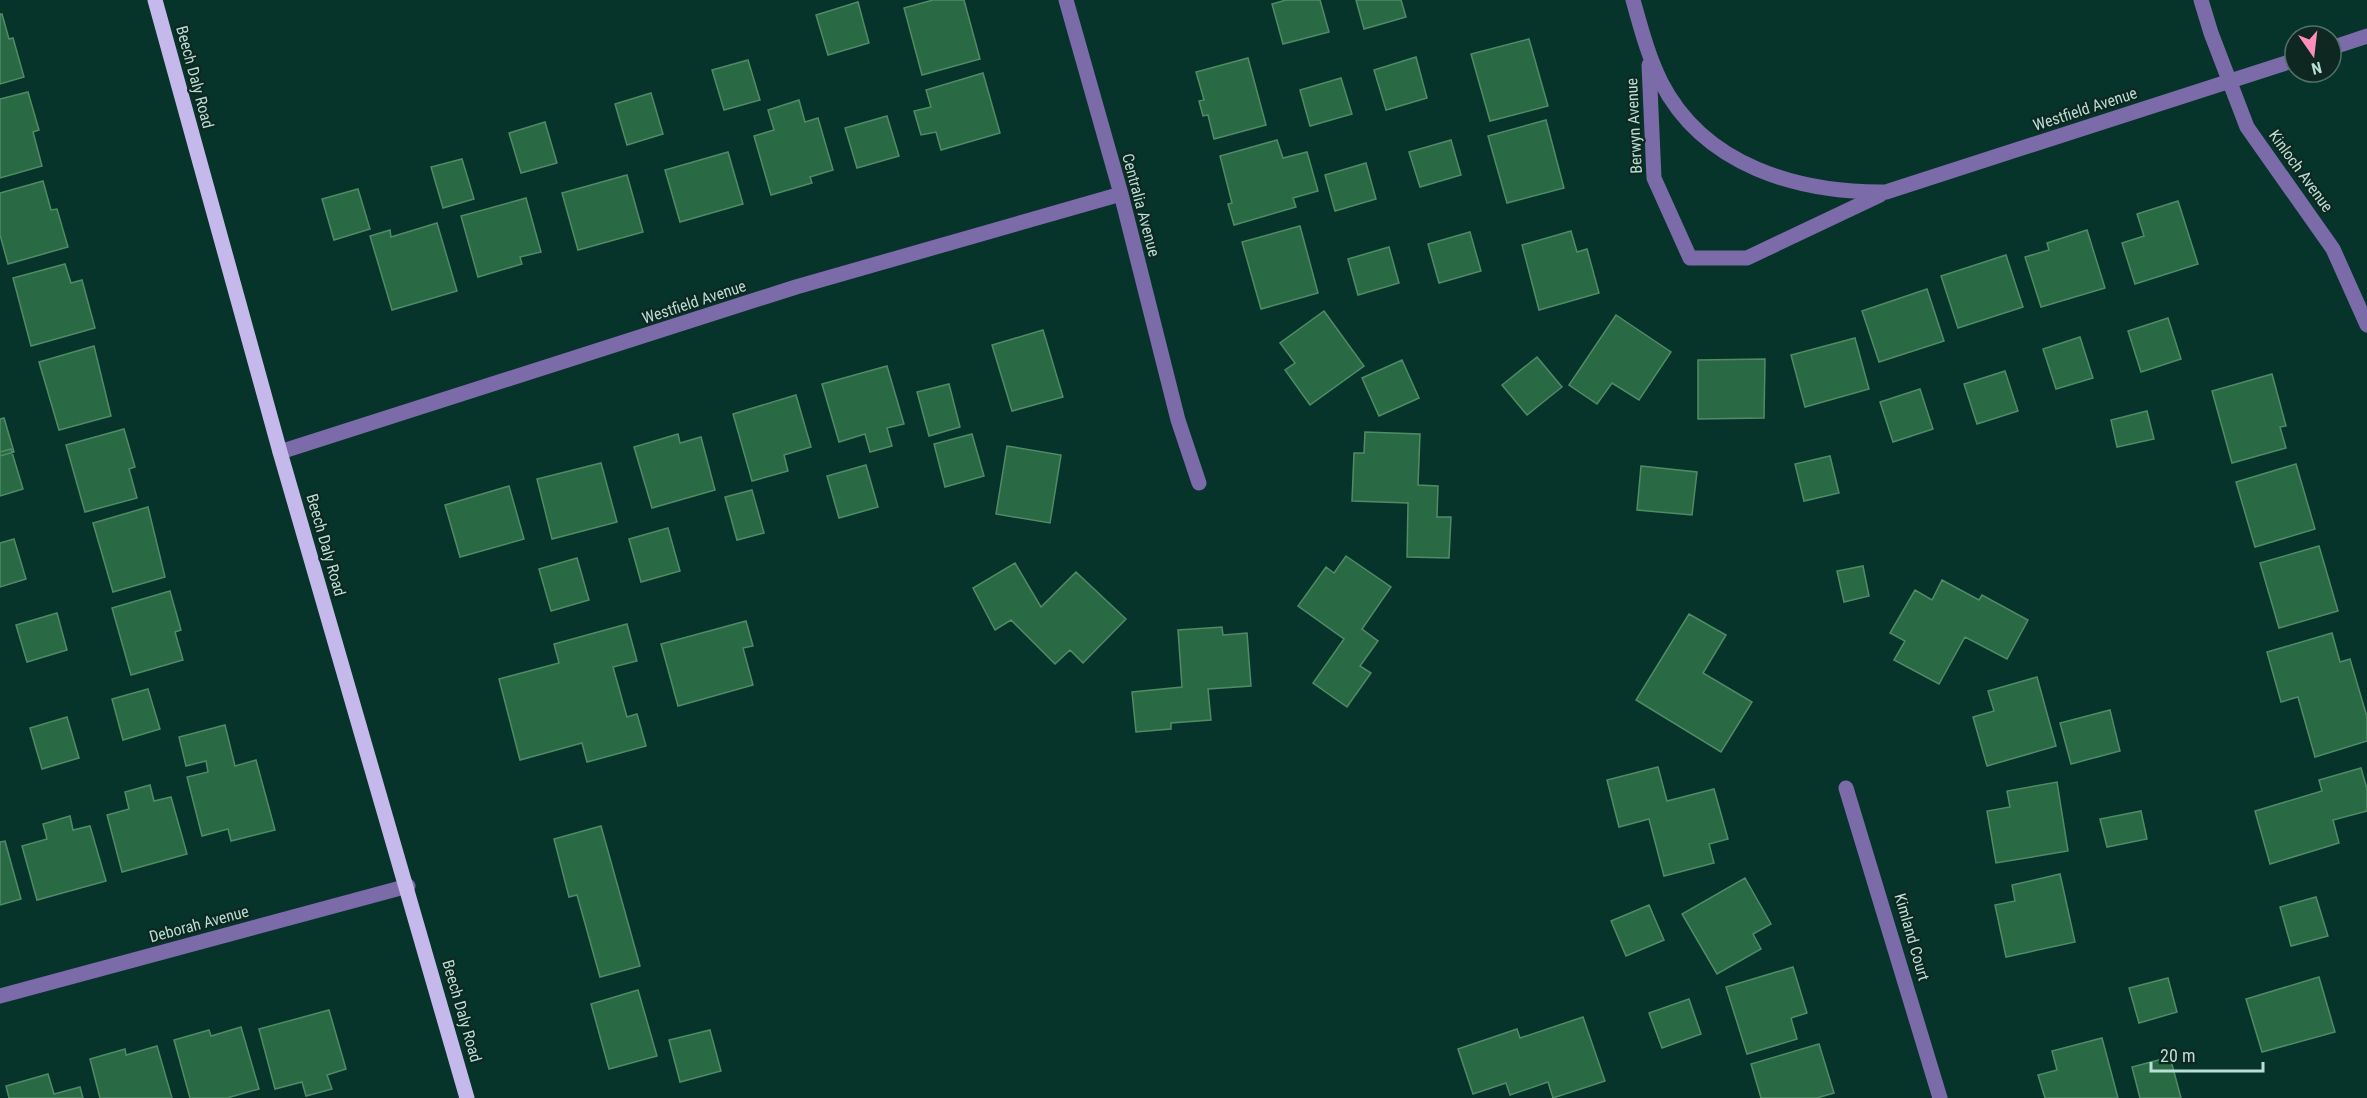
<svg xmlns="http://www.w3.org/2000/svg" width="2367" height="1098" viewBox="0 0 2367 1098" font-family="'Roboto Condensed',sans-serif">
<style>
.building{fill:#296a44;stroke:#508b66;stroke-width:1.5}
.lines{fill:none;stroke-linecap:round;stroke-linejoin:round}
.minor{stroke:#7b6ba8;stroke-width:15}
.major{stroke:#c5b9ec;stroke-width:15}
.labels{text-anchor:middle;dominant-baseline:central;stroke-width:4.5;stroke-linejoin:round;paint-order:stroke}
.street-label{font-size:16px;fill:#b9ded3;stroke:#0e2721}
</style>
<rect width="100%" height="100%" fill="#06342b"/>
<!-- building -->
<path class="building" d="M 933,0 L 964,0 L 980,59 L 922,75 L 904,8 Z
M 1286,0 L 1320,0 L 1329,32 L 1283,44 L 1272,4 Z
M 1356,0 L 1401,0 L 1406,17 L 1364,29 Z
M 858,2 L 869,43 L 828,55 L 816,15 Z
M 0,14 L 2,14 L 9,39 L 13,38 L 24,77 L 0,84 Z
M 1529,39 L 1548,106 L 1490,121 L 1471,54 Z
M 1416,57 L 1427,98 L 1386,110 L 1374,70 Z
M 1248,58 L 1266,125 L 1214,139 L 1208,115 L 1203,116 L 1199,101 L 1204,100 L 1196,72 Z
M 748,60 L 760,100 L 724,110 L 712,70 Z
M 983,73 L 1000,133 L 941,150 L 936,132 L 921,135 L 914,111 L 931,107 L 926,90 Z
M 1341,78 L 1352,114 L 1310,126 L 1300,90 Z
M 28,92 L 39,130 L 33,132 L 42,166 L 0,178 L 0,99 Z
M 651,93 L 663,134 L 627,145 L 615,104 Z
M 799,100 L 805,122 L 818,118 L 833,170 L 810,177 L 812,183 L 771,195 L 754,136 L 774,130 L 768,110 Z
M 887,116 L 899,156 L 857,168 L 845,128 Z
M 1546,120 L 1564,188 L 1507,203 L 1488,136 Z
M 545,122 L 557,163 L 521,173 L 509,133 Z
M 1277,140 L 1283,158 L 1307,152 L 1318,191 L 1293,198 L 1296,207 L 1234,225 L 1228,204 L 1232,203 L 1220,156 Z
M 1451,140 L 1461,175 L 1420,187 L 1409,152 Z
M 728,152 L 743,204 L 680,222 L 665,170 Z
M 462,159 L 474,199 L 443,208 L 431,167 Z
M 1366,163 L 1376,199 L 1335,211 L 1325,175 Z
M 627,175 L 643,232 L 578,250 L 562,193 Z
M 43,181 L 51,210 L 57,209 L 68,247 L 8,264 L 0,235 L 0,193 Z
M 358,189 L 370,229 L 334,240 L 322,199 Z
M 526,198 L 541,252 L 520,257 L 522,264 L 478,277 L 461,216 Z
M 2178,201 L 2198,264 L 2135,284 L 2122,243 L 2144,236 L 2137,214 Z
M 437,223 L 457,291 L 392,310 L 370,236 L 390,230 L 391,237 Z
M 1300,226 L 1318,293 L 1261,309 L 1242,242 Z
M 2087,230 L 2105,288 L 2041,307 L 2025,257 L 2049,250 L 2047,243 Z
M 1571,231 L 1577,252 L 1587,249 L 1599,293 L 1539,310 L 1522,245 Z
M 1470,232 L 1481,271 L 1439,283 L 1428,244 Z
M 1389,247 L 1399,283 L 1358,295 L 1348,259 Z
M 2006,255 L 2023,307 L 1958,328 L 1941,276 Z
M 65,264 L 71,283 L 82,280 L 95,328 L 31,346 L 13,278 Z
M 1927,289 L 1944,341 L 1879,362 L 1862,311 Z
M 1324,311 L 1364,366 L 1310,405 L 1285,370 L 1295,363 L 1280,343 Z
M 1616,315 L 1671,352 L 1639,400 L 1612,383 L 1597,404 L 1569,385 Z
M 2168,318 L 2181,359 L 2141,372 L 2128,331 Z
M 1043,330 L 1063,397 L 1012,411 L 992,345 Z
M 2080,337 L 2093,378 L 2056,389 L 2043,349 Z
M 1855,338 L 1869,389 L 1805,407 L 1791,355 Z
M 94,346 L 111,416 L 59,430 L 39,362 Z
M 1537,357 L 1562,387 L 1527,415 L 1502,385 Z
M 1765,359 L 1764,418 L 1698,419 L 1698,360 Z
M 1402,360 L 1419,398 L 1379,416 L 1362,378 Z
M 887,366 L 904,424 L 887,428 L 892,446 L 870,452 L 865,434 L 839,442 L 822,384 Z
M 2005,371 L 2018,411 L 1977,424 L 1964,384 Z
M 2272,374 L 2286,426 L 2280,427 L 2286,448 L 2232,463 L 2212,391 Z
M 949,384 L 960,427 L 929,436 L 917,392 Z
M 1920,389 L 1933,429 L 1893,442 L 1880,402 Z
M 796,395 L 811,447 L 784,455 L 788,471 L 752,481 L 733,414 Z
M 2147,411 L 2154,439 L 2117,447 L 2111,420 Z
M 4,418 L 14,452 L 0,456 L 0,419 Z
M 124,429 L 135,467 L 129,469 L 137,498 L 85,512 L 66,445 Z
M 1365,432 L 1420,434 L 1418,485 L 1438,486 L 1437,517 L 1451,517 L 1449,558 L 1407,557 L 1408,503 L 1352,501 L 1354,453 L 1364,453 Z
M 678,434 L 680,443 L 701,437 L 715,490 L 652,508 L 634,447 Z
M 972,434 L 984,476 L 945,487 L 934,444 Z
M 1007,446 L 1061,455 L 1050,523 L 996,514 Z
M 11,449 L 23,489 L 0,496 L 0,452 Z
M 1830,456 L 1839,493 L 1804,501 L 1795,464 Z
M 601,463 L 617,522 L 552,539 L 537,479 Z
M 2296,464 L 2315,529 L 2255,547 L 2236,482 Z
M 866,465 L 878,507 L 839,518 L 827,476 Z
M 1641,466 L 1697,472 L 1692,515 L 1637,510 Z
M 509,486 L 524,539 L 460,557 L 445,505 Z
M 752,490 L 764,533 L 737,540 L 725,497 Z
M 148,507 L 165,577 L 113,592 L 93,523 Z
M 668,528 L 680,571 L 641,582 L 629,539 Z
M 14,539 L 26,579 L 0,587 L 0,543 Z
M 2319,546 L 2338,611 L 2279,628 L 2260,563 Z
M 1346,556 L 1391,587 L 1362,629 L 1378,641 L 1360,666 L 1371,673 L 1347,707 L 1313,683 L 1344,639 L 1298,606 L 1326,567 L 1334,573 Z
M 577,558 L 589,600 L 551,611 L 539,569 Z
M 1015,563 L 1041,607 L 1076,572 L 1126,619 L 1083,663 L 1070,650 L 1055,664 L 1011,620 L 995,630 L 973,588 Z
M 1863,566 L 1869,596 L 1844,602 L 1837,571 Z
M 1942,580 L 1979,600 L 1982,595 L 2028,620 L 2007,659 L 1965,637 L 1939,684 L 1894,660 L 1905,641 L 1890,633 L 1915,590 L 1932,600 Z
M 170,591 L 181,630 L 175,632 L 183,660 L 131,675 L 112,608 Z
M 57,613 L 67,650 L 27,662 L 16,625 Z
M 1689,614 L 1726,635 L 1703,673 L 1752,702 L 1721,752 L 1636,700 Z
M 746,621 L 753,646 L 743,648 L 753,685 L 678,706 L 661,644 Z
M 627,624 L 637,661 L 613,667 L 627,717 L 637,714 L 646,746 L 587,762 L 582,743 L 520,760 L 499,679 L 559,663 L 554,644 Z
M 1222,627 L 1223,635 L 1247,633 L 1251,686 L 1208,689 L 1211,720 L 1171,723 L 1171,729 L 1136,732 L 1132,692 L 1182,687 L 1178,630 Z
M 2332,633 L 2340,662 L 2350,659 L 2367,717 L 2367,741 L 2315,757 L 2298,697 L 2281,702 L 2267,652 Z
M 2037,677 L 2056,746 L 1987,766 L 1973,717 L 1994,711 L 1988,691 Z
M 148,689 L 160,729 L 123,740 L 112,699 Z
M 2110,710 L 2120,751 L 2071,764 L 2060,723 Z
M 67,717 L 79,758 L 42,769 L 30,728 Z
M 225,725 L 235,766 L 256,760 L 275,830 L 231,841 L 228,829 L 202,836 L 187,777 L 208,772 L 206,761 L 186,766 L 179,737 Z
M 1658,767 L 1667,801 L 1714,789 L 1728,839 L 1709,844 L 1714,863 L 1664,876 L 1649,819 L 1619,827 L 1607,780 Z
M 2361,768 L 2367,789 L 2367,811 L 2333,820 L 2339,843 L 2270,864 L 2255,811 L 2322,791 L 2319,780 Z
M 2057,782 L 2068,851 L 1996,863 L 1987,811 L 2010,807 L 2007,791 Z
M 150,785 L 154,801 L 171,797 L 187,854 L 122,872 L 107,815 L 129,809 L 125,792 Z
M 2141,811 L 2147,839 L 2107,847 L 2100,819 Z
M 70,816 L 73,830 L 90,826 L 106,881 L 37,900 L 22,846 L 47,839 L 43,824 Z
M 601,826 L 640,966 L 600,977 L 577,895 L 569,897 L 554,839 Z
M 5,841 L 21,899 L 0,905 L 0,842 Z
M 2060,874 L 2075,942 L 2006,957 L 1995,905 L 2015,901 L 2012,885 Z
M 1745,878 L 1771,924 L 1753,934 L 1761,949 L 1717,974 L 1682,914 Z
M 2316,897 L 2328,936 L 2291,946 L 2280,907 Z
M 1649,905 L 1664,940 L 1626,956 L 1611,921 Z
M 1793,967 L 1807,1013 L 1791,1018 L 1797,1039 L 1747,1054 L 1726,987 Z
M 2319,977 L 2335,1032 L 2262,1052 L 2246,999 Z
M 2168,978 L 2177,1012 L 2139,1023 L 2129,988 Z
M 638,990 L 657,1056 L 609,1069 L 591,1004 Z
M 1689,999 L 1701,1034 L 1662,1048 L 1649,1013 Z
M 329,1010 L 346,1069 L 327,1075 L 332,1089 L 306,1096 L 302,1082 L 275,1089 L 259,1029 Z
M 1583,1017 L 1605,1081 L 1553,1098 L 1548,1082 L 1510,1095 L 1506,1083 L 1473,1094 L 1458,1049 L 1517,1029 L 1520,1038 Z
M 241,1027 L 259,1089 L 227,1098 L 190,1098 L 174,1040 L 209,1030 L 211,1036 Z
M 710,1030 L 721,1071 L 680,1082 L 669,1040 Z
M 2102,1038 L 2118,1098 L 2045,1098 L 2038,1075 L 2057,1070 L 2052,1051 Z
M 1819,1044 L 1834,1093 L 1817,1098 L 1761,1098 L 1751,1064 Z
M 157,1046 L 172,1098 L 100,1098 L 90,1059 L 125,1049 L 126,1055 Z
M 2170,1057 L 2181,1098 L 2140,1098 L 2132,1067 Z
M 48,1074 L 54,1094 L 80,1087 L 83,1098 L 9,1098 L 6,1086 Z"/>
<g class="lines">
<!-- minor -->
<path class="minor" d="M 1066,0 L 1121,194 L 1178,420 L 1199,483
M 1633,0 C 1641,28 1648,56 1661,82 C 1704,166 1798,193 1886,192 L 2295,60
M 2201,0 L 2211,33 L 2247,127 L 2333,249 L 2367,325
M 2331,48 L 2367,36
M 1649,65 L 1654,178 L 1690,258 L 1747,258 L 1880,195
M 280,452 L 796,287 L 1121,194
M 1846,788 L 1940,1098
M 0,996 L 408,886"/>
<!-- major -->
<path class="major" d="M 155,0 L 280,452 L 467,1098"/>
</g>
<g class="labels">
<!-- street labels -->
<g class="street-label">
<text transform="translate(195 77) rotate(75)">Beech Daly Road</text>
<text transform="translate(2085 109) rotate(-18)">Westfield Avenue</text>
<text transform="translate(1634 126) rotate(-93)">Berwyn Avenue</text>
<text transform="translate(2301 171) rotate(54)">Kinloch Avenue</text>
<text transform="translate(1141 205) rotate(75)">Centralia Avenue</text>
<text transform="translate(694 302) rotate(-18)">Westfield Avenue</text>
<text transform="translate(326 545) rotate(74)">Beech Daly Road</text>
<text transform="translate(199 924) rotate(-15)">Deborah Avenue</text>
<text transform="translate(1912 937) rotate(74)">Kimland Court</text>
<text transform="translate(462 1011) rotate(74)">Beech Daly Road</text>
</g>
</g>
<!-- north arrow -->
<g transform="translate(2313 54) rotate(166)"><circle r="28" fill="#0e2721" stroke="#527068" stroke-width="1.5"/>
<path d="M0-4.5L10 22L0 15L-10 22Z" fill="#fe8ebb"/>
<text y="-9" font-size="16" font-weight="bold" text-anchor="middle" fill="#b9ded3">N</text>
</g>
<!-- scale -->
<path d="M2151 1062v9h112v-9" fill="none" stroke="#b9ded3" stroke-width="3"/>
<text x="2160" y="1062" font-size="18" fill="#b9ded3" stroke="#0e2721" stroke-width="4.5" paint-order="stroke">20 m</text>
</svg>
